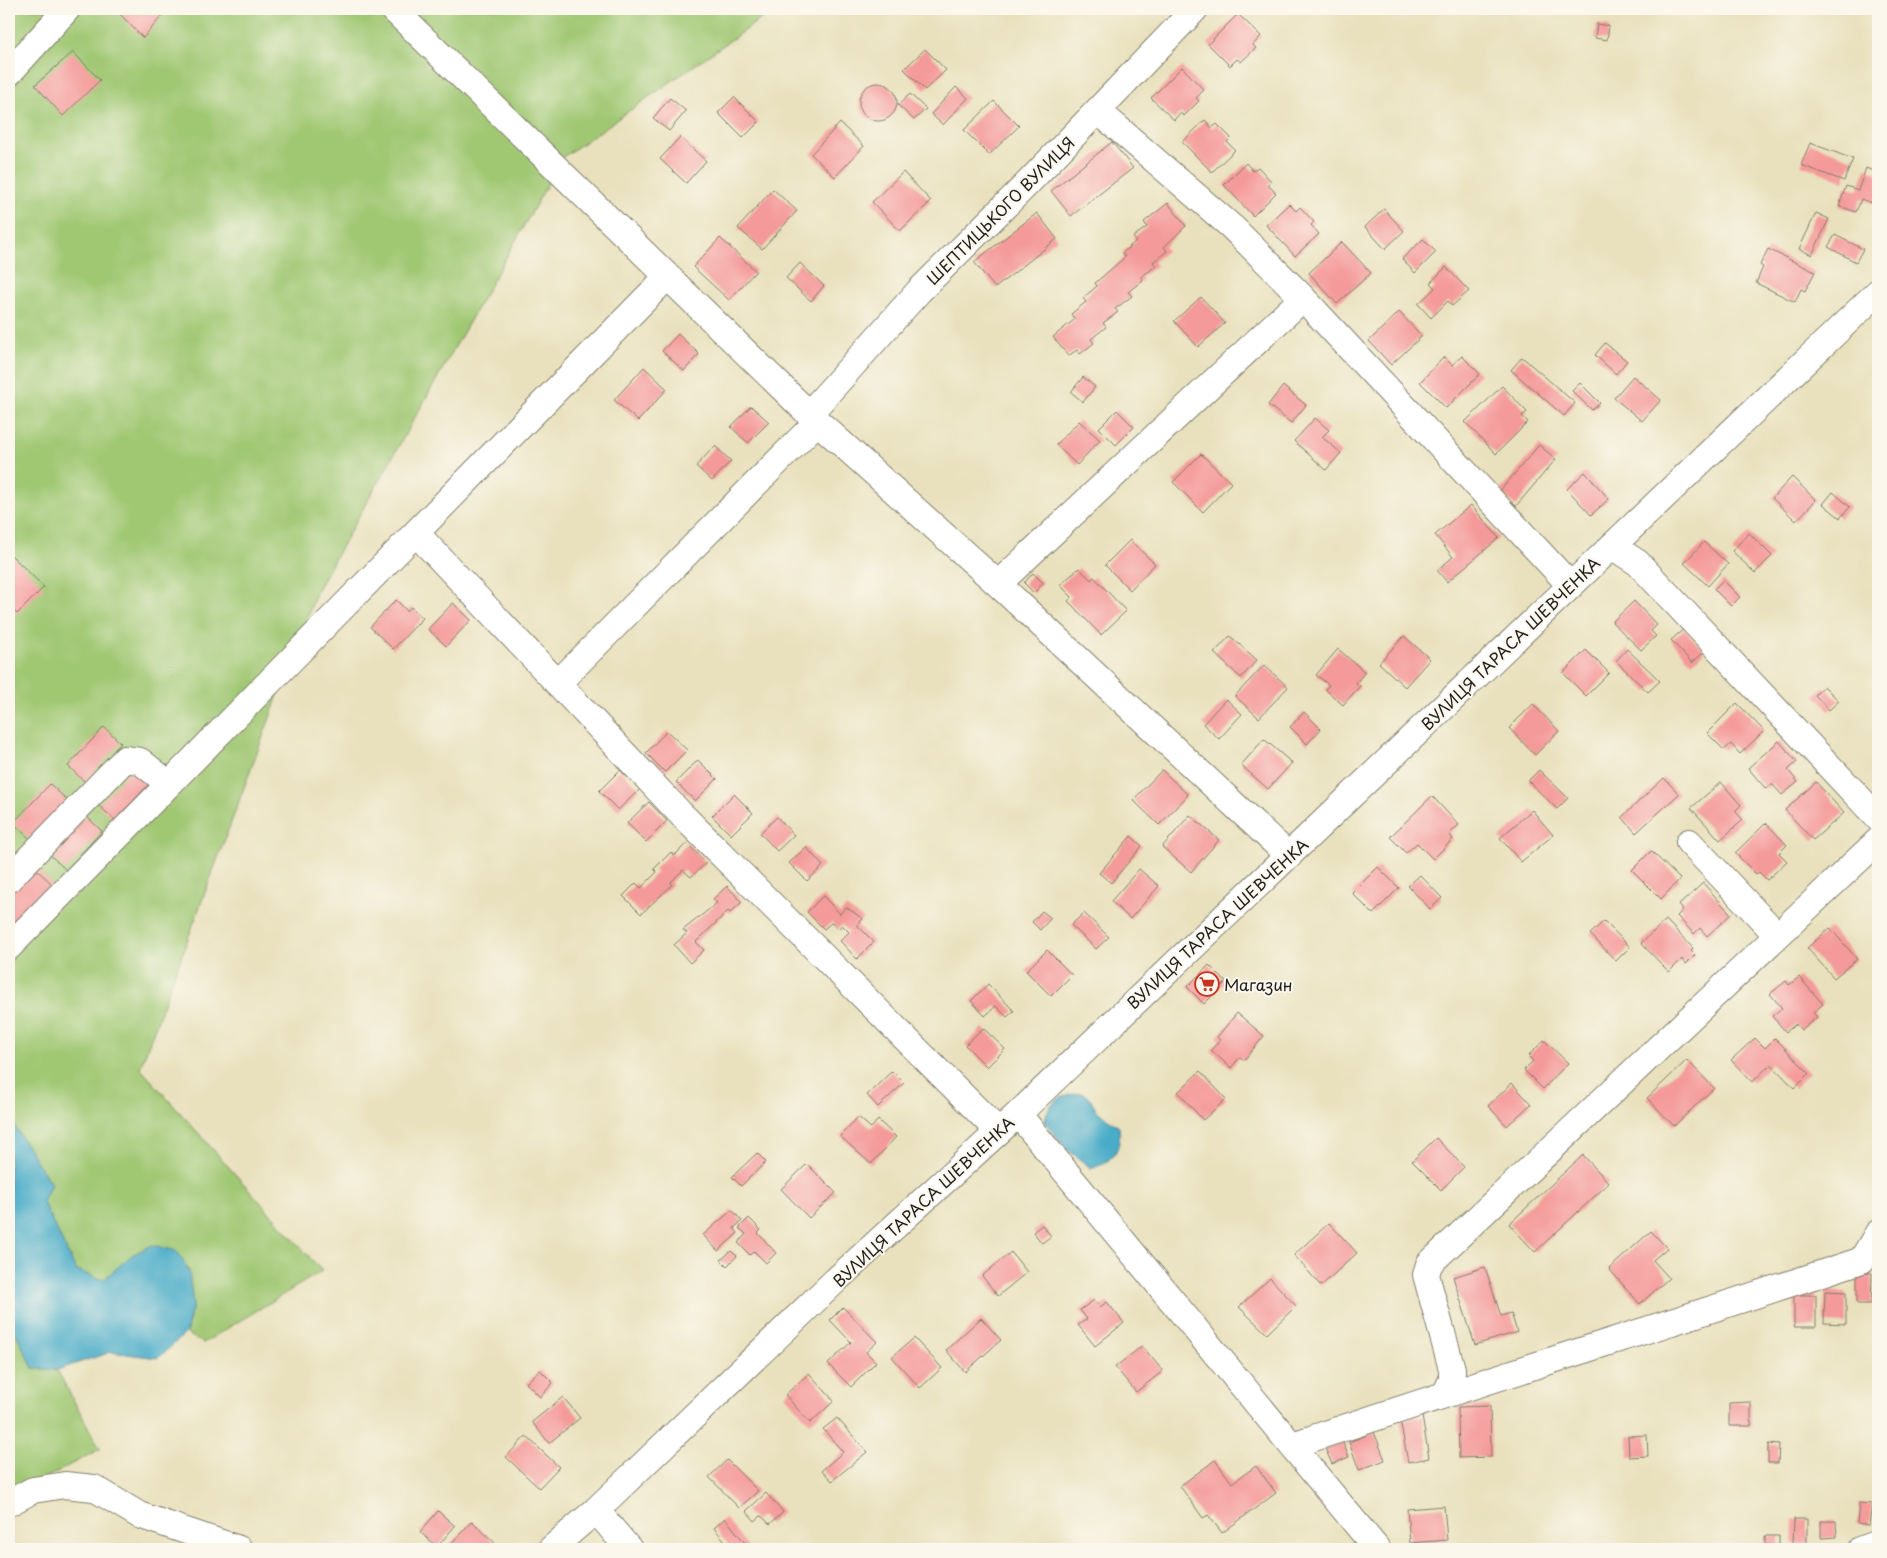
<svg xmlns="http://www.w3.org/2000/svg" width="1887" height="1558" viewBox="0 0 1887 1558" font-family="'Playpen Sans',sans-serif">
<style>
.green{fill:#a0c873;stroke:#5e7248}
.water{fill:#49acc8;stroke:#326472}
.building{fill:#f49a9a}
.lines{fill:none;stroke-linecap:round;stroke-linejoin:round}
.minor-casing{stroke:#827e6c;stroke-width:28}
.minor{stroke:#fff;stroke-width:26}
.labels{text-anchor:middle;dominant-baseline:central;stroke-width:4;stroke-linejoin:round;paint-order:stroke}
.street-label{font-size:16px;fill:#1c1c1c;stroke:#fbf7ec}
.poi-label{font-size:16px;fill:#1c1c1c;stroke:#fbf7ec;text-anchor:start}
</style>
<rect width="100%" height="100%" fill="#fbf7ec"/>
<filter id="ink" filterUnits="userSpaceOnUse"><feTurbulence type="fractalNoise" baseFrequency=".02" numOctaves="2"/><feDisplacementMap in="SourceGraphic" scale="10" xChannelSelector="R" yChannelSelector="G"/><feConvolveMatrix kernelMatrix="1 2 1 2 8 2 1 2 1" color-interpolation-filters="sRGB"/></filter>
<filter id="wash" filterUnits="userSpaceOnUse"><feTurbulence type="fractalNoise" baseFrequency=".0096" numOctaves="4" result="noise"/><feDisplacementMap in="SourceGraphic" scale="20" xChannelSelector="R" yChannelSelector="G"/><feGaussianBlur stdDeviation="1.12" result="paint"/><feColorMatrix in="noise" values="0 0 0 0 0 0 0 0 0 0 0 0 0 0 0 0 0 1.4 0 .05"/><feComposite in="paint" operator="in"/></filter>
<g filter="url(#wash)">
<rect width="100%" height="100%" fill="#e9e1bd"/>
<!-- green -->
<path class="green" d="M 9,9 L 775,9 L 563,157 L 318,588 L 140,1068 L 322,1271 L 203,1343 L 186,1333 L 193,1305 L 103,1280 L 76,1270 L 43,1202 L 51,1184 L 9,1118 Z
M 9,1319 L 33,1368 L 57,1370 L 100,1449 L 9,1497 Z"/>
<!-- water -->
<path class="water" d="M 1081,1093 L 1089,1097 L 1096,1110 L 1119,1127 C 1122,1150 1113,1162 1091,1168 L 1065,1148 L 1045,1122 C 1047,1100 1063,1095 1081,1093 Z
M 9,1118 L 51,1184 L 43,1202 L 76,1270 L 103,1280 L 132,1255 L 152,1245 L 177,1251 L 189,1271 L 193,1305 L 186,1333 L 158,1358 L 111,1352 L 57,1370 L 33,1368 L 9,1319 Z"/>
<g id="blocks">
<!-- building -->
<path class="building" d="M 123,9 L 168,9 L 143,38 L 119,13 Z
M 1238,14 L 1261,36 L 1253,45 L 1256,48 L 1241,62 L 1237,59 L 1230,66 L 1208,44 Z
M 1597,24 L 1609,26 L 1607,40 L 1595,38 Z
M 925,49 L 946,70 L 925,90 L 904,69 Z
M 73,52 L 100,80 L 63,116 L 35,85 Z
M 1182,67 L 1204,90 L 1196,98 L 1199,101 L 1184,116 L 1180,113 L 1174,120 L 1151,98 Z
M859 102a19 19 0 1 1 38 0a19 19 0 1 1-38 0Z
M 956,87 L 968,98 L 943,125 L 931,114 Z
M 910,94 L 926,109 L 914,120 L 898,105 Z
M 734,97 L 759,122 L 743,138 L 718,113 Z
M 670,98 L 686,111 L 669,131 L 653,118 Z
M 994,101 L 1019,126 L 989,155 L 964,130 Z
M 1205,120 L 1212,128 L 1217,124 L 1231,138 L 1227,142 L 1235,150 L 1212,172 L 1182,142 Z
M 840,123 L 864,146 L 835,177 L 811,154 Z
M 680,137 L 706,161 L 686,183 L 660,159 Z
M 1112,142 L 1133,168 L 1071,216 L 1051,191 Z
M 1810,143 L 1853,159 L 1844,181 L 1801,165 Z
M 1246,163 L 1253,171 L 1258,167 L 1272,182 L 1268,185 L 1276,193 L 1253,216 L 1224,185 Z
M 1866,168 L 1878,173 L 1878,205 L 1861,199 L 1856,212 L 1839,206 L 1846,186 L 1858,190 Z
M 903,172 L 931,201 L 900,231 L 872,202 Z
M 773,189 L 797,211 L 762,249 L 738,228 Z
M 1168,203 L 1186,226 L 1164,247 L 1167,251 L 1153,262 L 1156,266 L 1141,277 L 1143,280 L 1128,292 L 1132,296 L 1115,309 L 1118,312 L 1103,323 L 1106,327 L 1091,339 L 1094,343 L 1080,354 L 1077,350 L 1068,356 L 1053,337 L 1075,319 L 1071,314 L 1086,302 L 1083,298 L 1097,286 L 1095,283 L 1125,257 L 1122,253 L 1136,241 L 1133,237 L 1147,227 L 1144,222 Z
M 1289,204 L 1296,211 L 1300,207 L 1314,222 L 1311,225 L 1319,234 L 1295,256 L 1266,225 Z
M 1384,209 L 1404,231 L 1385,249 L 1365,227 Z
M 1037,213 L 1057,239 L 995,288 L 974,262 Z
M 1816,213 L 1829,219 L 1812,255 L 1799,249 Z
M 1835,235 L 1863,249 L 1856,262 L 1828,247 Z
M 720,238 L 756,271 L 729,300 L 693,267 Z
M 1423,239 L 1436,252 L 1415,273 L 1402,259 Z
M 1342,242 L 1371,273 L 1337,304 L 1309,273 Z
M 1768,249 L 1815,272 L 1805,291 L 1801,289 L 1795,302 L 1756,283 L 1763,267 L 1760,265 Z
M 800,263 L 824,286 L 811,301 L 786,278 Z
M 1446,267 L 1469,291 L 1452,306 L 1448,301 L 1431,318 L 1418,304 L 1435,288 L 1430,283 Z
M 1201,297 L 1225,323 L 1198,347 L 1174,321 Z
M 1399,312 L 1422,336 L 1391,365 L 1369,341 Z
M 678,334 L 699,354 L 684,371 L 662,351 Z
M 1605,343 L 1627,361 L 1616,374 L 1595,355 Z
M 1462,356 L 1480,374 L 1446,408 L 1420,382 L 1444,357 L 1452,365 Z
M 1522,357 L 1575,403 L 1564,416 L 1511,370 Z
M 644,367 L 667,389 L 638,421 L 614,400 Z
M 1633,376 L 1661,400 L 1642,421 L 1614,398 Z
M 1083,377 L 1095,387 L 1083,402 L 1071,392 Z
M 1580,383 L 1600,403 L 1592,410 L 1572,391 Z
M 1283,386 L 1306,405 L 1291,423 L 1268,405 Z
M 1502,386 L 1527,412 L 1522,416 L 1528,422 L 1496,454 L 1465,422 Z
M 751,406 L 769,422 L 748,443 L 731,427 Z
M 1117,410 L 1134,427 L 1116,445 L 1099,428 Z
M 1315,418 L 1329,430 L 1322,437 L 1341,453 L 1326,470 L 1294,441 Z
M 1079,421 L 1100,440 L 1077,465 L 1056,445 Z
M 1539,445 L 1556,459 L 1516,506 L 1499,492 Z
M 715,446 L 731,461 L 712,481 L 696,466 Z
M 1201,454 L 1231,483 L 1203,512 L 1173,482 Z
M 1585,472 L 1609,499 L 1591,515 L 1567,489 Z
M 1792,477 L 1816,500 L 1796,521 L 1772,498 Z
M 1833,492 L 1850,507 L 1840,518 L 1823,504 Z
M 1471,505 L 1499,538 L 1447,582 L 1437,570 L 1453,557 L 1435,535 Z
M 1749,533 L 1772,556 L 1755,573 L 1732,551 Z
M 1130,540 L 1155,564 L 1130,590 L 1105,565 Z
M 1704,542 L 1728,564 L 1708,586 L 1684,563 Z
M 11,555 L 44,587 L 17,614 L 9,606 L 9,557 Z
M 1079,568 L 1091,580 L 1094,577 L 1126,611 L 1101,635 L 1068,601 L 1072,597 L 1060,585 Z
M 1033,573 L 1043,583 L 1034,593 L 1024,583 Z
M 1723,580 L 1740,597 L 1731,606 L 1714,589 Z
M 396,600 L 407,611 L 411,607 L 423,618 L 393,649 L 370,627 Z
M 1634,601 L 1657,625 L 1651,631 L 1656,636 L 1641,650 L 1612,622 Z
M 453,603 L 471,620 L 446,646 L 428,629 Z
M 1684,629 L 1705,651 L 1692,663 L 1671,640 Z
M 1230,636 L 1257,660 L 1241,678 L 1214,653 Z
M 1404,636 L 1430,659 L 1405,687 L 1379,663 Z
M 1338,649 L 1365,672 L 1356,683 L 1360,686 L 1343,705 L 1325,689 L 1329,685 L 1316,675 Z
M 1627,649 L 1660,681 L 1648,692 L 1616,661 Z
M 1586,650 L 1609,673 L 1586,696 L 1563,673 Z
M 1264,665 L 1288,687 L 1259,718 L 1235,696 Z
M 1824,686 L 1839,701 L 1829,710 L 1815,695 Z
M 1226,699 L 1242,714 L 1219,739 L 1203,724 Z
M 1737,703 L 1764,731 L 1740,754 L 1731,744 L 1724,750 L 1707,733 Z
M 1533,704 L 1559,731 L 1535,755 L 1509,728 Z
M 1304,712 L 1321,729 L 1307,744 L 1290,727 Z
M 104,727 L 121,743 L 85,782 L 68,766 Z
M 667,731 L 687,750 L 665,772 L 646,753 Z
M 1264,739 L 1292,763 L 1268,789 L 1241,765 Z
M 1779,741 L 1797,762 L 1788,770 L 1798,782 L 1782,795 L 1772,784 L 1766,789 L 1748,768 Z
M 698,760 L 717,779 L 695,801 L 676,782 Z
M 134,766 L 151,782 L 115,820 L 98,805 Z
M 620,770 L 640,789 L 618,810 L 599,791 Z
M 1162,770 L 1188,795 L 1159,825 L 1133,800 Z
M 1539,770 L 1568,798 L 1557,809 L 1528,781 Z
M 1664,778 L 1679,794 L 1636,833 L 1622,817 Z
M 1721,782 L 1741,805 L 1735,811 L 1743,820 L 1720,840 L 1691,808 Z
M 1816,782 L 1844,813 L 1813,840 L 1785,810 Z
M 50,784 L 67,800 L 30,839 L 13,823 Z
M 734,794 L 753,813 L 731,835 L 712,816 Z
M 1432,796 L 1459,825 L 1449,834 L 1453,839 L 1433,859 L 1417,843 L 1406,853 L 1390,837 Z
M 649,802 L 667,821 L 646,842 L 627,823 Z
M 1532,810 L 1553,835 L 1521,862 L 1500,838 Z
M 85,815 L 102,831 L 66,870 L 49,854 Z
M 1190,815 L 1219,840 L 1191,872 L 1162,847 Z
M 777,817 L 794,835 L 777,851 L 760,833 Z
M 1766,823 L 1787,845 L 1779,853 L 1787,861 L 1767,880 L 1759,872 L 1756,874 L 1735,853 Z
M 1131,836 L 1142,846 L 1111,883 L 1099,873 Z
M 687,843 L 706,863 L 691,877 L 683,870 L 671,882 L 672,885 L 641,914 L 623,896 L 636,883 L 641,888 L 657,872 L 654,869 L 671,852 L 674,856 Z
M 806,847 L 823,866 L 807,881 L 789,863 Z
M 1651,851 L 1680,879 L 1661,899 L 1632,870 Z
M 1378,867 L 1399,888 L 1373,914 L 1352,893 Z
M 35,868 L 52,884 L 15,923 L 9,917 L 9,896 Z
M 1139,869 L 1159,886 L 1130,919 L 1111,901 Z
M 1420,875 L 1442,898 L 1430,909 L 1408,886 Z
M 1703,883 L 1731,914 L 1707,936 L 1700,928 L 1694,934 L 1677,916 L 1683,910 L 1679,905 Z
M 727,886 L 742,902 L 730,913 L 728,911 L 696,942 L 704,950 L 690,963 L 674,945 L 687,933 L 683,930 L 717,903 L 713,899 Z
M 823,896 L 840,914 L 846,907 L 863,919 L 857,925 L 874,942 L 857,959 L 840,941 L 849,932 L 842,925 L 838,929 L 832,922 L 824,929 L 807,912 Z
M 1042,911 L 1051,918 L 1040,930 L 1032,922 Z
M 1084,913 L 1109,937 L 1096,949 L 1071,925 Z
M 1666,920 L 1693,948 L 1691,951 L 1695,955 L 1686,964 L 1682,959 L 1669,972 L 1641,943 Z
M 1604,921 L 1630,947 L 1616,961 L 1590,934 Z
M 1830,928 L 1857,959 L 1834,978 L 1807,948 Z
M 1047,950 L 1072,975 L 1051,996 L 1026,971 Z
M 1209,965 L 1226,982 L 1204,1004 L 1187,987 Z
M 1799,977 L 1823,1004 L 1813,1013 L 1817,1017 L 1801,1030 L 1796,1024 L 1786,1032 L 1772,1016 L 1782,1008 L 1770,994 L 1786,981 L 1789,985 Z
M 988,984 L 1014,1011 L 1007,1017 L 996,1006 L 985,1016 L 971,1001 Z
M 1237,1013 L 1264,1036 L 1244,1060 L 1240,1057 L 1231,1068 L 1211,1050 L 1220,1040 L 1217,1037 Z
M 983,1028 L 1005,1049 L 987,1067 L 965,1045 Z
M 1755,1038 L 1765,1048 L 1775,1038 L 1809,1073 L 1794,1088 L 1771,1064 L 1752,1082 L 1731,1060 Z
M 1544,1040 L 1568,1063 L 1543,1089 L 1524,1070 L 1533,1061 L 1528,1056 Z
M 1687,1060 L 1714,1088 L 1674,1126 L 1647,1098 Z
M 892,1071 L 904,1083 L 878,1107 L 867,1095 Z
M 1200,1071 L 1226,1099 L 1203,1120 L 1178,1092 Z
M 1512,1083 L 1531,1104 L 1507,1126 L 1488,1106 Z
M 858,1117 L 871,1128 L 878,1120 L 896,1137 L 871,1164 L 840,1136 Z
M 1436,1138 L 1464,1167 L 1441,1190 L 1412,1161 Z
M 757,1153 L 766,1162 L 741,1186 L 732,1177 Z
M 1583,1155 L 1609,1183 L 1535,1252 L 1509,1224 Z
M 807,1164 L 836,1193 L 809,1218 L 781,1189 Z
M 732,1210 L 742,1221 L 734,1228 L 738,1233 L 718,1251 L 703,1235 Z
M 749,1218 L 761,1230 L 758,1233 L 776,1253 L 766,1263 L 754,1251 L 750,1255 L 738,1243 L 746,1234 L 739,1228 Z
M 1329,1223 L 1357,1253 L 1321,1286 L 1294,1255 Z
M 1042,1225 L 1051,1236 L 1042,1243 L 1033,1232 Z
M 1651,1231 L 1667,1248 L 1653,1260 L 1669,1278 L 1640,1304 L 1609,1269 Z
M 731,1251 L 737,1256 L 727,1266 L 721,1260 Z
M 1011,1252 L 1027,1272 L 998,1296 L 982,1276 Z
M 1485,1267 L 1501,1316 L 1511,1313 L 1517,1332 L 1475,1345 L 1453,1277 Z
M 1857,1273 L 1872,1273 L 1871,1304 L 1857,1304 Z
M 1270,1278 L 1296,1306 L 1267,1334 L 1239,1307 Z
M 1876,1278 L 1878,1278 L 1878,1305 L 1875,1305 Z
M 1825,1291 L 1846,1292 L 1846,1324 L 1824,1323 Z
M 1794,1295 L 1816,1295 L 1816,1327 L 1794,1327 Z
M 1094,1300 L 1100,1307 L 1107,1302 L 1124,1323 L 1095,1346 L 1078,1325 L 1087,1319 L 1080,1310 Z
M 843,1307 L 877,1342 L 866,1352 L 876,1362 L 851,1387 L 828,1364 L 851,1342 L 830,1320 Z
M 981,1318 L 1001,1340 L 965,1372 L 946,1350 Z
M 914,1338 L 942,1368 L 920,1388 L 892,1357 Z
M 1142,1346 L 1163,1371 L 1136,1392 L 1115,1367 Z
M 540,1370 L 553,1383 L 540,1397 L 526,1383 Z
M 809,1373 L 834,1401 L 810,1423 L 785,1395 Z
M 563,1397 L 580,1418 L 549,1443 L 532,1422 Z
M 1751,1402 L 1751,1426 L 1729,1426 L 1729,1403 Z
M 1490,1406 L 1491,1457 L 1459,1458 L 1458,1407 Z
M 1422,1416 L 1429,1458 L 1408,1462 L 1400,1420 Z
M 837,1418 L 867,1452 L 832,1481 L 822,1470 L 843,1452 L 823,1429 Z
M 1374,1432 L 1385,1460 L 1359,1470 L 1349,1442 Z
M 1647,1435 L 1648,1456 L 1629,1457 L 1628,1436 Z
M 526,1436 L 559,1467 L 539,1488 L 506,1457 Z
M 1341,1438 L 1349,1457 L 1332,1464 L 1324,1446 Z
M 1768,1444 L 1779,1445 L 1778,1463 L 1768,1463 Z
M 727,1460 L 758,1491 L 739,1508 L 709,1477 Z
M 1215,1460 L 1232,1483 L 1256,1466 L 1276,1493 L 1222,1533 L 1208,1515 L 1203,1518 L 1180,1486 Z
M 766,1493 L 783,1512 L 770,1524 L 761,1516 L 755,1521 L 746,1511 Z
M 1859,1503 L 1872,1504 L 1869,1525 L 1857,1523 Z
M 1444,1506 L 1447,1540 L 1410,1543 L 1407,1509 Z
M 438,1511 L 455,1526 L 437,1547 L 420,1532 Z
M 725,1518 L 750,1549 L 732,1549 L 714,1528 Z
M 1794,1519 L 1807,1519 L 1807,1544 L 1793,1544 Z
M 472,1521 L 498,1546 L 495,1549 L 446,1549 Z
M 1821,1521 L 1836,1521 L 1837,1537 L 1821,1538 Z
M 1765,1536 L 1779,1536 L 1779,1549 L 1765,1549 Z"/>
</g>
</g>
<g filter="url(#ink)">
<use href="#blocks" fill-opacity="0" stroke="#827e6c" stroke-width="1"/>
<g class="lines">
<!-- minor casing -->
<g class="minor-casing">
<path id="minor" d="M 393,9 L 809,414 L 998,584 L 1289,856
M 9,73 L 67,9
M 1098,111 L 1233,228 L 1303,298
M 809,414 L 919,291 L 1027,184 L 1195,9
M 416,533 L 680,813 L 998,1131
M 1612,546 L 1638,563 L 1878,818
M 998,584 L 1303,298 L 1570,585
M 558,683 L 817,422
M 1689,842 L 1777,935
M 9,879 L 125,759 L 140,761 L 169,784
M 9,947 L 667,277
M 1018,1114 L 1377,1549
M 1446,1393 L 1452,1379 L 1452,1369 L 1426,1275 L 1429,1264 L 1878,841
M 1293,1445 C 1482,1381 1673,1323 1862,1260 L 1878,1233
M 9,1503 L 33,1490 L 65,1485 L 94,1488 L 139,1515 L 239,1549
M 596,1510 L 629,1549
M 551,1549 L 596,1510 L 836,1280 L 1018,1114 L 1878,292
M 1862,1549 L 1878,1543"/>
</g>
<!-- minor -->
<use href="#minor" class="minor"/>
</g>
</g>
<!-- icons -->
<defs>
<g id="supermarket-ring" transform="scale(1.25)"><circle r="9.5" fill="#fbf7ec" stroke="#c8321e" stroke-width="1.5"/><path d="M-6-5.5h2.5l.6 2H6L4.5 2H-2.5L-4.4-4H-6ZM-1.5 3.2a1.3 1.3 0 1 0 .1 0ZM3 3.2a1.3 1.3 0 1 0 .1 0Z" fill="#c8321e"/></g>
</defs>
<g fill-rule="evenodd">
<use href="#supermarket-ring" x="1207" y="984"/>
</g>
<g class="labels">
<!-- street labels -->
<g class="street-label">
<text transform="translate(1000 210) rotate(-45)">ШЕПТИЦЬКОГО ВУЛИЦЯ</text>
<text transform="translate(1510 643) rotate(-44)">ВУЛИЦЯ ТАРАСА ШЕВЧЕНКА</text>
<text transform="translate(1217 923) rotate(-43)">ВУЛИЦЯ ТАРАСА ШЕВЧЕНКА</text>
<text transform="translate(923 1201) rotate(-43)">ВУЛИЦЯ ТАРАСА ШЕВЧЕНКА</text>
</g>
<!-- poi labels -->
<g class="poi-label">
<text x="1224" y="984">Магазин</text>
</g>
</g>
<!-- margin -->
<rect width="1887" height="1558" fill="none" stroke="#fbf7ec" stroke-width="30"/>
</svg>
